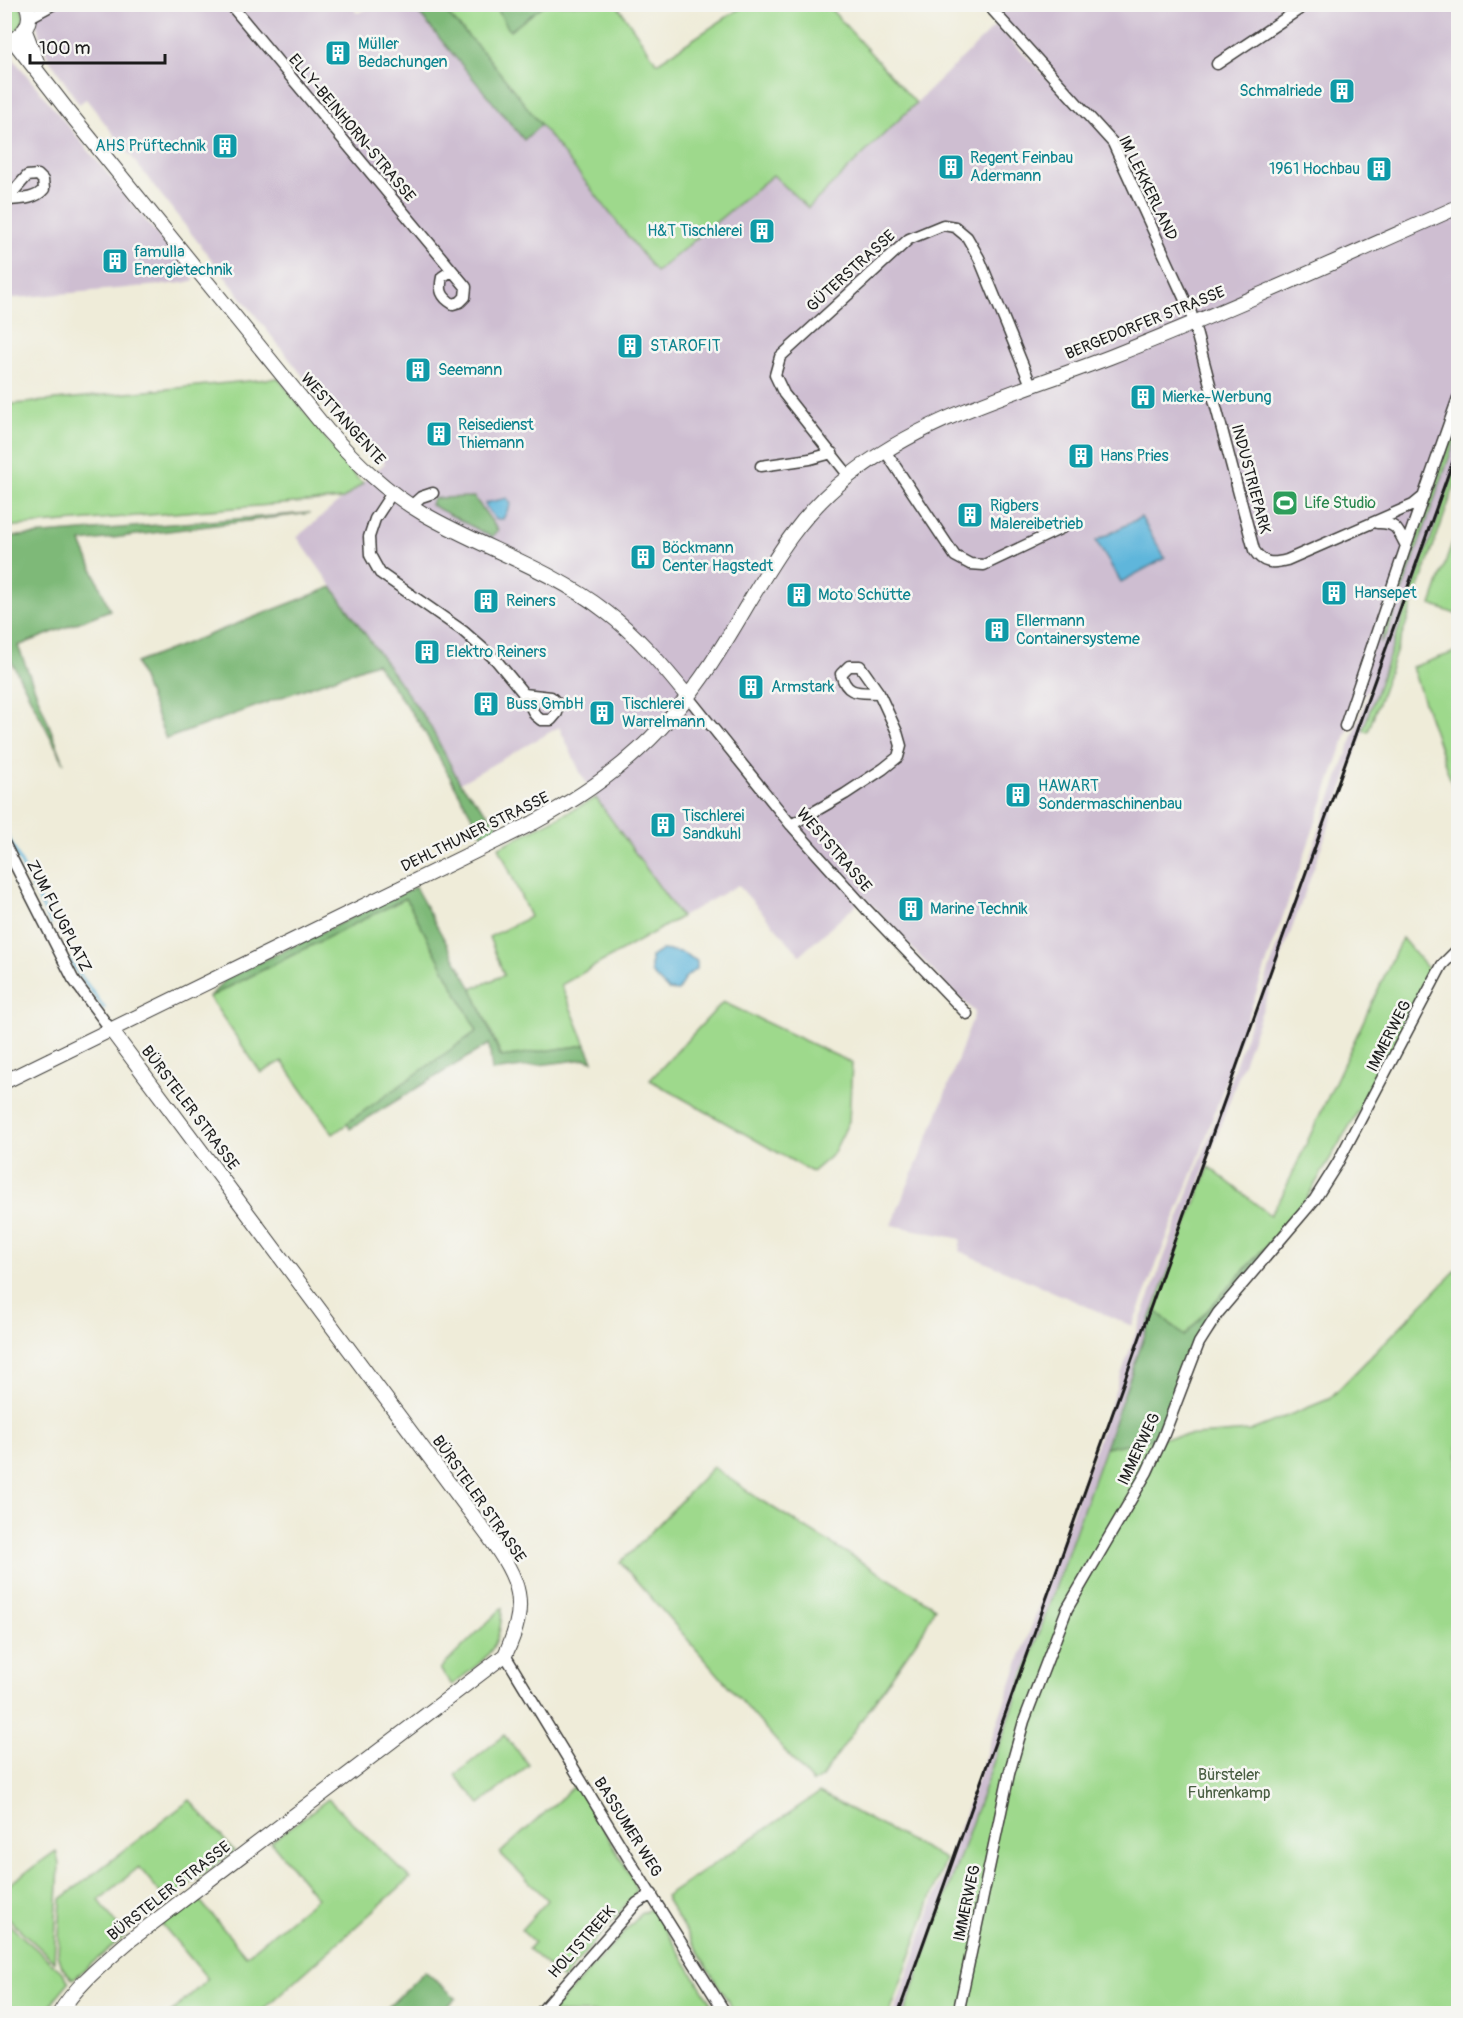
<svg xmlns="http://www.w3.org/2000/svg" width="1463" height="2018" viewBox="0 0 1463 2018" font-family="Pangolin,sans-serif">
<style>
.industrial{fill:#cebed1}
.green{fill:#9ed98c;stroke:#5d7a54;stroke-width:1.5}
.forest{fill:#7eb978;stroke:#4d6a4a;stroke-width:1.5}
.water{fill:#5eb6db;stroke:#3d697c;stroke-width:1.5}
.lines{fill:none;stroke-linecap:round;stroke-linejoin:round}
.stream{stroke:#5eb6db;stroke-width:3}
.minor-casing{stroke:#3c3b38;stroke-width:13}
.tertiary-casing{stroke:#3c3b38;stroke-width:16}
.minor{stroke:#fff;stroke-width:10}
.tertiary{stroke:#fff;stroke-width:14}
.rail{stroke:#1c1c1c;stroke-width:3}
.labels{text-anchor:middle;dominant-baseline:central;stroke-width:5;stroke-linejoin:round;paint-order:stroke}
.culture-label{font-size:16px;fill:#0d838f;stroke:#f6f6f2;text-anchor:start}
.street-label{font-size:16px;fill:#1c1c1c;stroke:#f6f6f2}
.leisure-label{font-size:16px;fill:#27864d;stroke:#f6f6f2;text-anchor:start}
.park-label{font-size:16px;fill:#4a5e43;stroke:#f6f6f2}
</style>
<rect width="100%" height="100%" fill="#f6f6f2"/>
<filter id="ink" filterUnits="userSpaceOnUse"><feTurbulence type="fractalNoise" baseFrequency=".0167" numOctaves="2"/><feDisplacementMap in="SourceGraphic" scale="12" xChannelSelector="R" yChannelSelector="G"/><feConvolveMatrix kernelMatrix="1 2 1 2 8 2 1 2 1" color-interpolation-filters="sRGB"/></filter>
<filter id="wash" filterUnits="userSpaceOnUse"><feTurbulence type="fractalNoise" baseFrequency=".008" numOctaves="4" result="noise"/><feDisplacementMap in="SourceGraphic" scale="24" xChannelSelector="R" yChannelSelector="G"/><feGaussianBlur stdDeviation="1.35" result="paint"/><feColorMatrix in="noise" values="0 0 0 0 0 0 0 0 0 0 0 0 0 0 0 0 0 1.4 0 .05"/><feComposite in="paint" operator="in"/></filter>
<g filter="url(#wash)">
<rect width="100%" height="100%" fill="#efecd9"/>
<!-- industrial -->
<path class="industrial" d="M 350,4 L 357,13 L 379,5 L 412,5 L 524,140 L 541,125 L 656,272 L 773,175 L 808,208 L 996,25 L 1051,82 L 991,5 L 1458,5 L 1458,414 L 1379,645 L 1387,634 L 1458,432 L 1458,462 L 1397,638 L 1147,1329 L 904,2013 L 894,2013 L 1138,1327 L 1214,1124 L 1371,686 L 1358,701 L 1202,1149 L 1132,1326 L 959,1251 L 961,1239 L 891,1225 L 937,1116 L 975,1012 L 944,983 L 865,897 L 800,955 L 738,885 L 681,917 L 596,798 L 581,774 L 559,727 L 460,783 L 429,724 L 297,537 L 385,463 L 320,398 L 86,99 L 79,104 L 48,57 L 40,38 L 32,5 Z
M 5,54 L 11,56 L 195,280 L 183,283 L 5,299 Z"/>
<!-- green -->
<path class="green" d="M 4,5 L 19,5 C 29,18 21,33 5,32 Z
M 439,5 L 495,5 L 510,31 L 544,5 L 617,5 L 657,63 L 745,5 L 827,5 L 916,103 L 808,208 L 773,175 L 656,272 L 486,55 Z
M 278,378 L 358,479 L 363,483 L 343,499 L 5,527 L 5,405 Z
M 1458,417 L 1458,432 L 1387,634 L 1380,643 Z
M 1458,462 L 1458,476 L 1368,732 L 1363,730 Z
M 1458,526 L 1458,615 L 1431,605 Z
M 1458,651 L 1458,795 L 1456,796 L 1412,667 Z
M 596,798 L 681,917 L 561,985 L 586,1045 L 502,1057 L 472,989 L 504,975 L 489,937 L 530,917 L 499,847 Z
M 406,898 L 477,1031 L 333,1134 L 282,1061 L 261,1073 L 209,997 Z
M 1402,938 L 1430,971 L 1378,1078 L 1302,1206 L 1184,1336 L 1154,1309 L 1209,1167 L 1270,1215 L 1282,1196 Z
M 723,1002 L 852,1063 L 849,1121 L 833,1154 L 812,1172 L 650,1080 Z
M 1458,1268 L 1458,2013 L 904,2014 L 1105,1448 L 1156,1438 L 1250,1431 L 1329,1399 Z
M 713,1467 L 762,1501 L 935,1607 L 924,1630 L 822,1777 L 813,1783 L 620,1562 L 633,1551 Z
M 502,1608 C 501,1652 484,1660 452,1685 L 440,1669 Z
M 504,1735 L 529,1765 L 480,1804 L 455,1775 Z
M 577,1784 L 635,1883 L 636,1893 L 563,1979 L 528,1949 L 534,1942 L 521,1930 L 548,1900 L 500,1853 Z
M 819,1793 L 945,1859 L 890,2013 L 735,2013 L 665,1897 Z
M 328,1799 L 410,1878 L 264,2009 L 267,2013 L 171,2013 L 208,1979 L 160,1922 L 197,1897 L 246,1956 L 317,1898 L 271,1842 Z
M 190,1800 L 234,1851 L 167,1901 L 139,1867 L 99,1900 L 125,1936 L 73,1979 L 62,1967 L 58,1954 L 61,1899 Z
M 56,1851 L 59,1864 L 54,1961 L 5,1916 L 4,1888 Z
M 652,1908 L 717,2013 L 550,2013 L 641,1914 Z
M 5,1921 L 63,1973 L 69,1982 L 54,2000 L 47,2013 L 5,2013 Z"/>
<!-- forest -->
<path class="forest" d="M 412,5 L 439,5 L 486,55 L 541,125 L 524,140 Z
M 495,5 L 544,5 L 510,31 Z
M 474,497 L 498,530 L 492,537 L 431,505 L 433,499 L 438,498 Z
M 310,513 L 81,542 L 110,610 L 18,646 L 64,763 L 5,649 L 5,537 Z
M 332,587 L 429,724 L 460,783 L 500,827 L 483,836 L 423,729 L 376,663 L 166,739 L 136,663 Z
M 415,887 L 472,989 L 501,1057 L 586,1045 L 593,1061 L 586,1059 L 492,1071 L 489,1044 L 350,1129 L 347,1123 L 477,1031 L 406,898 L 209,997 L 227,978 Z
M 1284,1228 L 1285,1229 L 1197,1339 L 1156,1438 L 1105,1448 L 1154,1309 L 1184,1336 Z
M 425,1971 L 456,1998 L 439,2013 L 382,2013 Z"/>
<!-- water -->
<path class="water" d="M 507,498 L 511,504 L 503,519 L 495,519 L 485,505 L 486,503 Z
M 1141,517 L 1165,558 L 1121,582 L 1096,541 Z
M 662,950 L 681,952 L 697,961 L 697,968 L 685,978 L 678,991 L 668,990 L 651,973 L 651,957 Z"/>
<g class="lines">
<!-- stream -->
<path class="stream" d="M 4,829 L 51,924
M 69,960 L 104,1008"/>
</g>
</g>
<g filter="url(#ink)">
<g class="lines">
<!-- minor casing -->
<g class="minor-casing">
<path id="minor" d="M 230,4 L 466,287 L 465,297 L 460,302 L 453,304 C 441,297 439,290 442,277 L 451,271
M 987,4 L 1113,143 L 1191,313 L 1254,550 C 1263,564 1272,564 1287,560 L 1413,505 L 1424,496
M 30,17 L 54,4
M 1217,64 L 1307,4
M 4,200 L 6,200 C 19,199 35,200 44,189 L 43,180 L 38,175 L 27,176 L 6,200
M 885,451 L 955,556 L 970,564 L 984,565 L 1064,527
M 761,466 L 810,459 L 832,453
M 849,476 L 784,394 L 775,375 L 780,357 L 909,239 L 943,225 L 955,227 L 967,237 L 979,258 L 1031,385
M 392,493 L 375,519 L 369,537 L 370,555 L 380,573 L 463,631 L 496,660 L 524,694 L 535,715 L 541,720 L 551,720 L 557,713 L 558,704 L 551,697 L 524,694
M 411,506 L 421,497 L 433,493
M 1377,523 C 1396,522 1398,530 1406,546
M 688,697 L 791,825 L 867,910 L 967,1014
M 1345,726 L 1406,546 L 1458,398
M 791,825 L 845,794 L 883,769 L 898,757 L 901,746 L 897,732 L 879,693 L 860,666 L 849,666 L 841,674 C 847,696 859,692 879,693
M 4,843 L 73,979 L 111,1030
M 505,1655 L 633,1866 L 726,2014
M 539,2014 L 637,1903 L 652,1894
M 958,2014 L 1009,1774 L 1024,1721 L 1067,1609 L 1147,1472 L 1163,1437 L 1199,1343 L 1218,1313 L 1315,1199 L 1337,1164 L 1442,965 L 1458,949"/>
</g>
<!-- tertiary casing -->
<g class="tertiary-casing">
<path id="tertiary" d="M 25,31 L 37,62
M 18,36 C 29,28 32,17 26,4
M 12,39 L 68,111 L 327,430 C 356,462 386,492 424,514 C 483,548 551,569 605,611 C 637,635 663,666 688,697
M 4,1082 L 533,823 C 615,779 671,729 720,650 C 761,586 787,524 849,476 C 927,415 1020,392 1110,357 C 1227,311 1343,258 1458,207
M 59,2014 C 76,1985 104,1963 129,1941 L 505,1655 C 530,1603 520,1581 489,1537 L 111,1030"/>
</g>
<!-- minor -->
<use href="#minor" class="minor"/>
<!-- tertiary -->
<use href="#tertiary" class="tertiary"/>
<!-- rail -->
<path class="rail" d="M 898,2014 L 1458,447"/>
</g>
</g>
<!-- icons -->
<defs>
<g id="building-square" transform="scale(1.35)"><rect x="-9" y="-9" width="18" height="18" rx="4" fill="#0f9aa8" stroke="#f6f6f2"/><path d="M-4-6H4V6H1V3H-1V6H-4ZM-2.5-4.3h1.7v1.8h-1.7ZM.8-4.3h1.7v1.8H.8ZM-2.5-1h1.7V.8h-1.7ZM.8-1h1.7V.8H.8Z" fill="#fff"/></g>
<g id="stadium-square" transform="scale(1.35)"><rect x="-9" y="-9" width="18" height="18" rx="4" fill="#2e9e5b" stroke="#f6f6f2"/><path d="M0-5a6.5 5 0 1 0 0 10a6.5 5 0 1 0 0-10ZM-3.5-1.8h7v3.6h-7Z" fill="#fff"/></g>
</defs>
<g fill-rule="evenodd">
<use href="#building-square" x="338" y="53"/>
<use href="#building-square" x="1342" y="91"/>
<use href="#building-square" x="225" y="146"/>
<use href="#building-square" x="951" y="167"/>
<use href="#building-square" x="1379" y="169"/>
<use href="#building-square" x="762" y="231"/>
<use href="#building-square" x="115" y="261"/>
<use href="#building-square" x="630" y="346"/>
<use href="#building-square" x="418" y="370"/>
<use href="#building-square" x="1143" y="397"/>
<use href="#building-square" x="439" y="434"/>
<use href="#building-square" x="1081" y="456"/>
<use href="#stadium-square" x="1285" y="503"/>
<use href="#building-square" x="970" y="515"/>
<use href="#building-square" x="643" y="557"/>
<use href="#building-square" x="1334" y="593"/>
<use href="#building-square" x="799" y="595"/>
<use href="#building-square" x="486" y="601"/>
<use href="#building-square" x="997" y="630"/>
<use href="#building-square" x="427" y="652"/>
<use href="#building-square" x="751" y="687"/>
<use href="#building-square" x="486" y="704"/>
<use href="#building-square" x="602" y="713"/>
<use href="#building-square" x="1018" y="795"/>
<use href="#building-square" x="663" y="825"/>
<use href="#building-square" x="911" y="909"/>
</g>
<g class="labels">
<!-- culture labels -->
<g class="culture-label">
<text x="358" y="44">Müller<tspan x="358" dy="18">Bedachungen</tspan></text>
<text x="1322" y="91" text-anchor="end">Schmalriede</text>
<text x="206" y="146" text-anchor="end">AHS Prüftechnik</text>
<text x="970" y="158">Regent Feinbau<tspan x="970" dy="18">Adermann</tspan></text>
<text x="1360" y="169" text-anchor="end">1961 Hochbau</text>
<text x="742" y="231" text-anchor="end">H&amp;T Tischlerei</text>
<text x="134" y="252">famulla<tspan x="134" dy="18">Energietechnik</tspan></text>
<text x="650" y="346">STAROFIT</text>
<text x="438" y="370">Seemann</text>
<text x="1162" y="397">Mierke-Werbung</text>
<text x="458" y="425">Reisedienst<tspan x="458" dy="18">Thiemann</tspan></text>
<text x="1100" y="456">Hans Pries</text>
<text x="990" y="506">Rigbers<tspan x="990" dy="18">Malereibetrieb</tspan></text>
<text x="662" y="548">Böckmann<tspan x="662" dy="18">Center Hagstedt</tspan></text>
<text x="1354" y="593">Hansepet</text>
<text x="818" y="595">Moto Schütte</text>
<text x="506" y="601">Reiners</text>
<text x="1016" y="621">Ellermann<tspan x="1016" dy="18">Containersysteme</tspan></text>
<text x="446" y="652">Elektro Reiners</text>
<text x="771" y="687">Armstark</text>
<text x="506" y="704">Buss GmbH</text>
<text x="622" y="704">Tischlerei<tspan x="622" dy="18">Warrelmann</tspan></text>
<text x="1038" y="786">HAWART<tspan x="1038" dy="18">Sondermaschinenbau</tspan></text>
<text x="682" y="816">Tischlerei<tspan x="682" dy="18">Sandkuhl</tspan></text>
<text x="930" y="909">Marine Technik</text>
</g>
<!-- street labels -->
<g class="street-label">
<text transform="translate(352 128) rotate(50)">ELLY-BEINHORN-STRASSE</text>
<text transform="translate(1148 188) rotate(64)">IM LEKKERLAND</text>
<text transform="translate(851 271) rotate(-42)">GÜTERSTRASSE</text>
<text transform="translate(1145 323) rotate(-22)">BERGEDORFER STRASSE</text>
<text transform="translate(343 419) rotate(48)">WESTTANGENTE</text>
<text transform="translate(1251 479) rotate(75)">INDUSTRIEPARK</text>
<text transform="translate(475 832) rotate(-26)">DEHLTHUNER STRASSE</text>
<text transform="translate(834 850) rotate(49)">WESTSTRASSE</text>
<text transform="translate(59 916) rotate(63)">ZUM FLUGPLATZ</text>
<text transform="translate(1389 1036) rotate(-63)">IMMERWEG</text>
<text transform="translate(190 1108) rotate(53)">BÜRSTELER STRASSE</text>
<text transform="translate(1139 1449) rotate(-65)">IMMERWEG</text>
<text transform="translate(479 1499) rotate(55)">BÜRSTELER STRASSE</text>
<text transform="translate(628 1827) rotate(58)">BASSUMER WEG</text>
<text transform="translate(169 1891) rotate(-38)">BÜRSTELER STRASSE</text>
<text transform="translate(967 1903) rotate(-78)">IMMERWEG</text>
<text transform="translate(582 1942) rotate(-48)">HOLTSTREEK</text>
</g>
<!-- leisure labels -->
<g class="leisure-label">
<text x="1304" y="503">Life Studio</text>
</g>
<!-- park labels -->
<g class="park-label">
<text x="1229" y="1775">Bürsteler<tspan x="1229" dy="18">Fuhrenkamp</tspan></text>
</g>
</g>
<!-- margin -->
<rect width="1463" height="2018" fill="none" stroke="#f6f6f2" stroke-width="24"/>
<!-- scale -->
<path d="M30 54v9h135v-9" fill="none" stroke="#1c1c1c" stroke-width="3"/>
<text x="39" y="54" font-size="18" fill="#1c1c1c" stroke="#f6f6f2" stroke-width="4.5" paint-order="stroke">100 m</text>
</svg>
